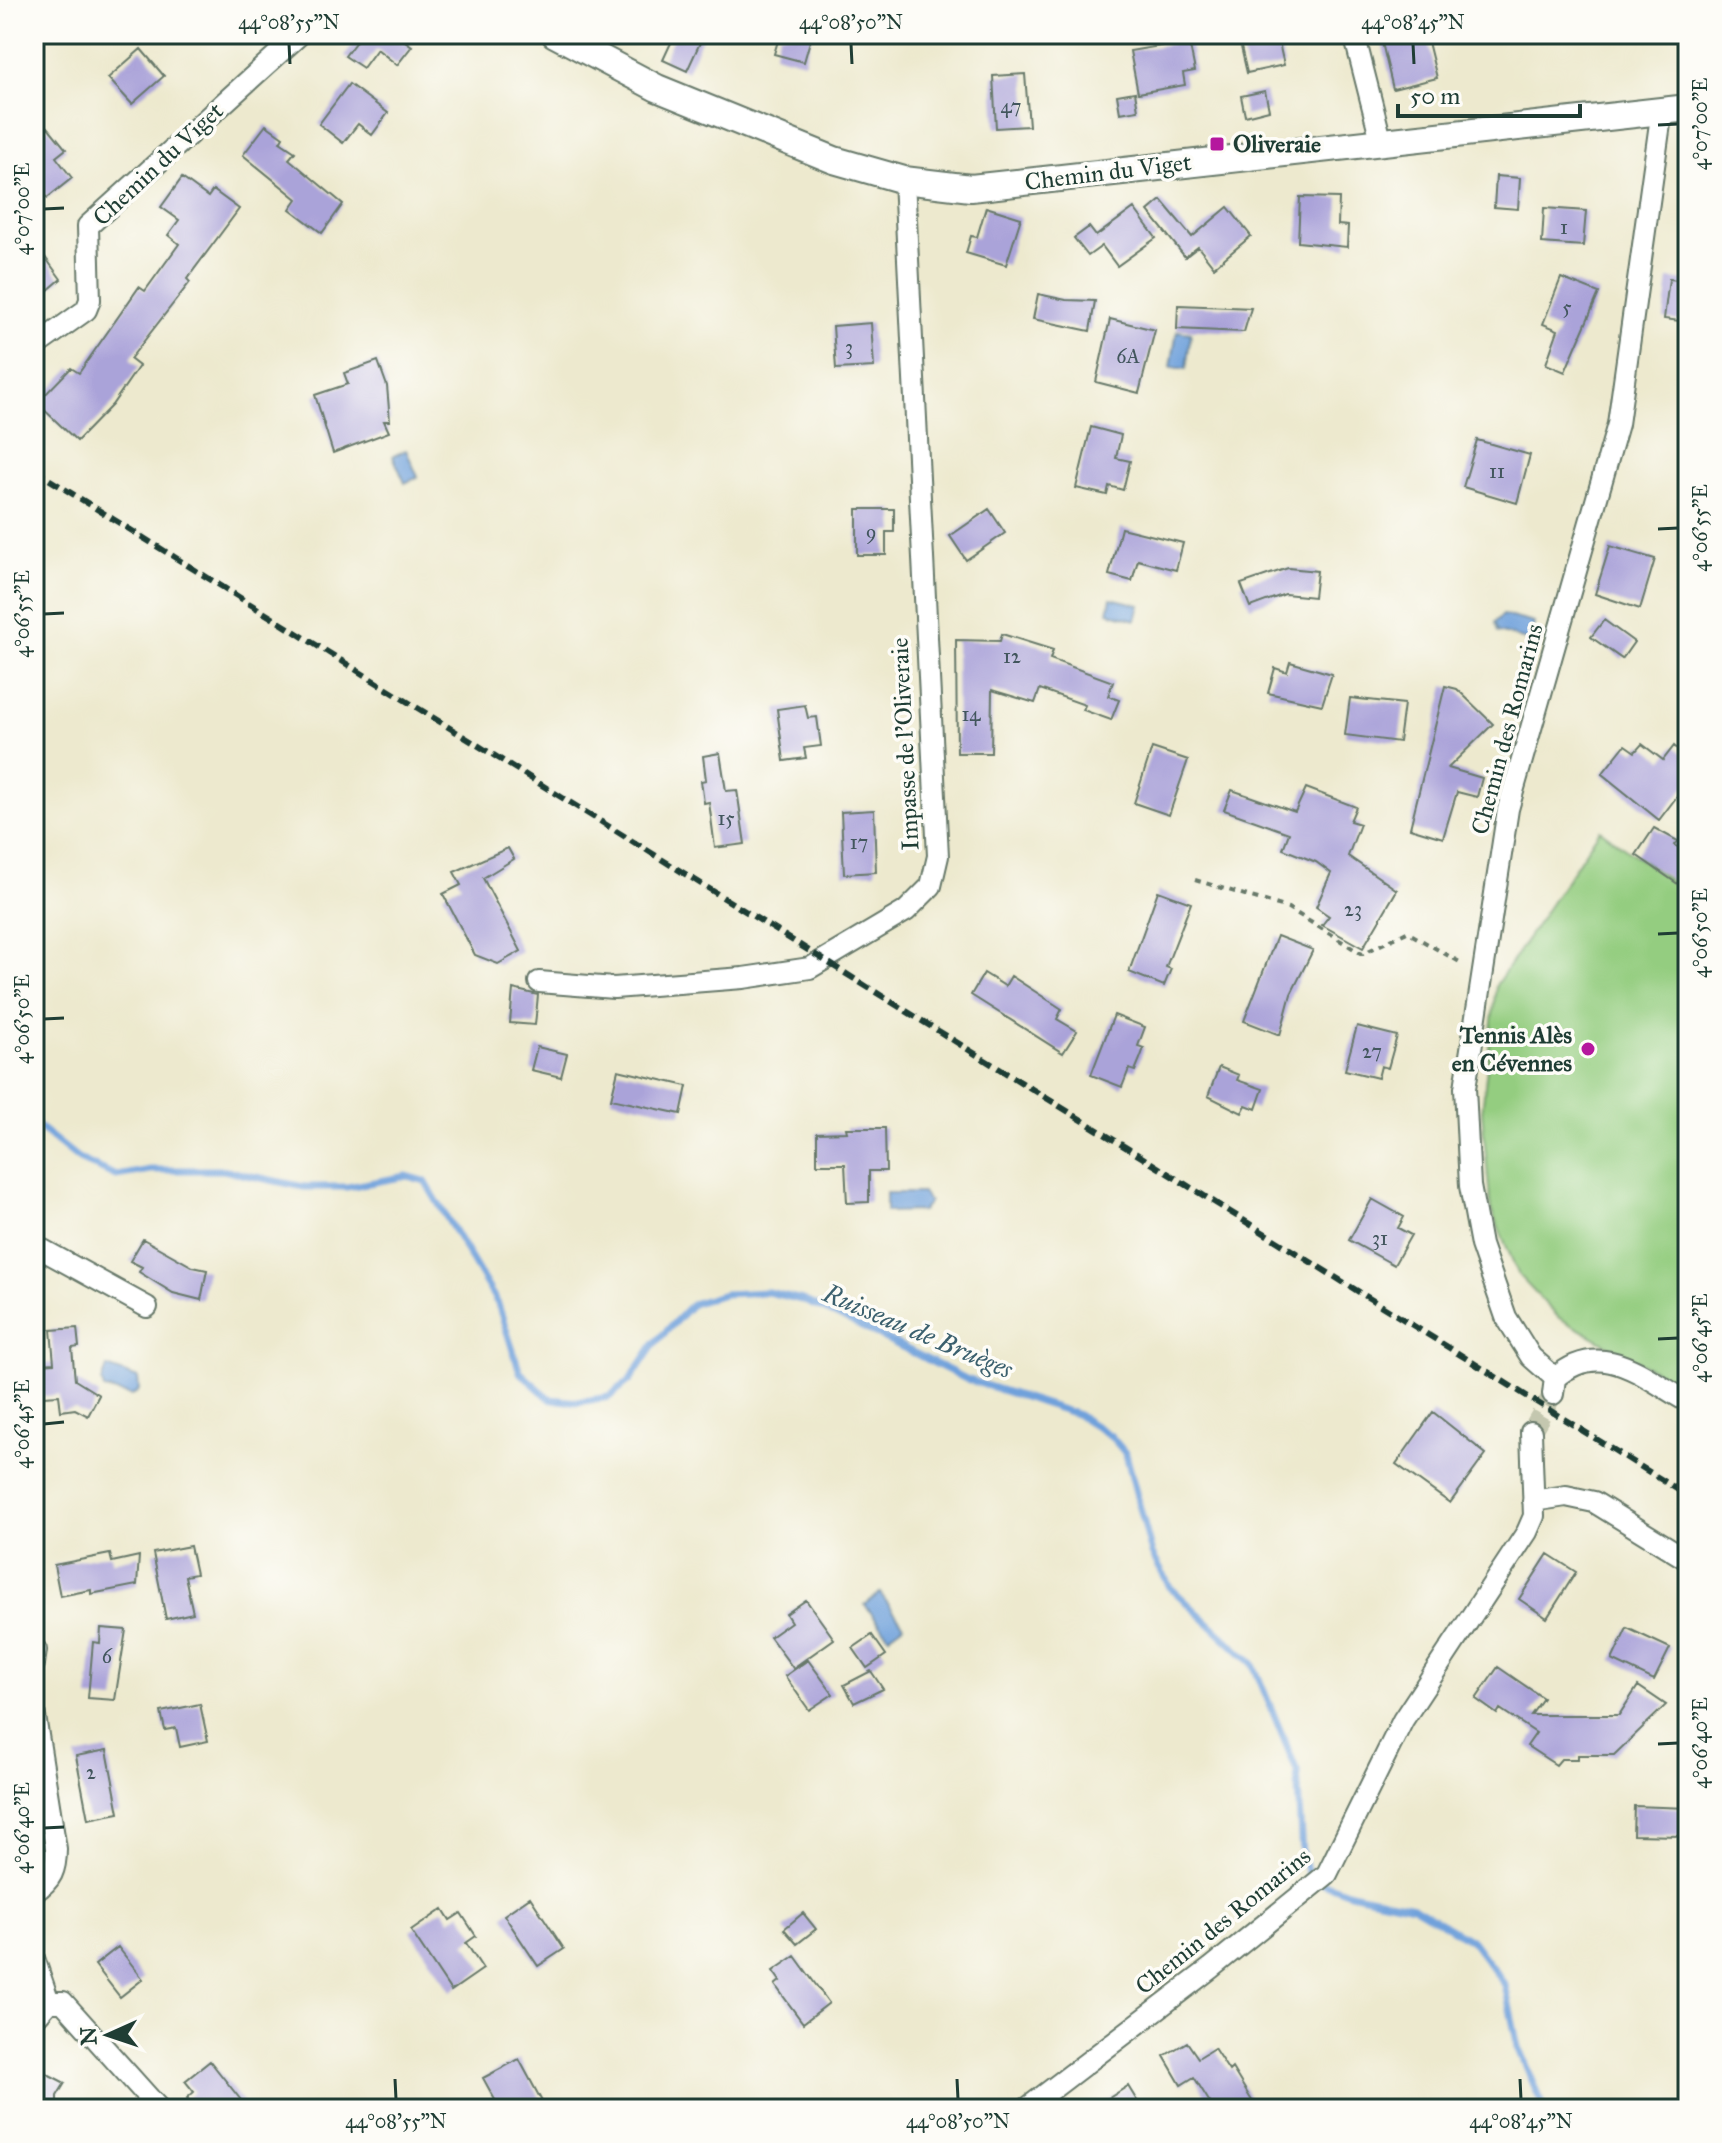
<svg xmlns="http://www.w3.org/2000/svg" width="1722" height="2143" viewBox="0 0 1722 2143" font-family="'IM FELL Great Primer',serif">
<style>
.green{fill:#94cd80;stroke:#5a855a;stroke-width:2}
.water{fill:#70a1db;stroke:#486f88;stroke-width:2}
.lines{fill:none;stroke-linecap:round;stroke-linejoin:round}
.stream{stroke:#70a1db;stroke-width:7}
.building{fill:#aaa3d9}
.minor-tunnel{stroke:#c4c7af;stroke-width:20;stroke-dasharray:20 10;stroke-linecap:butt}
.minor-casing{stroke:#67796a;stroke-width:24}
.tertiary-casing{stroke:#67796a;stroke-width:30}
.path{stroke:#67796a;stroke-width:4;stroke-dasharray:6 6;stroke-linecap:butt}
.minor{stroke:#fff;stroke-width:20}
.tertiary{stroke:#fff;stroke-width:26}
.rail{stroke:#1f3d34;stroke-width:6;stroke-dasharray:12 6;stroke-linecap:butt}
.ticks{fill:none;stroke:#1f3d34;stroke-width:3}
.poi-dot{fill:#b5179e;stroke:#fdfcf7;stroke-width:3}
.labels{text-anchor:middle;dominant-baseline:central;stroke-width:7;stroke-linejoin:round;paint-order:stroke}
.number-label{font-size:20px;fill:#42565d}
.poi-label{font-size:24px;font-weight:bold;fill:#1f3d34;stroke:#fdfcf7;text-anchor:start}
.street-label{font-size:24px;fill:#1f3d34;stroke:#fdfcf7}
.water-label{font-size:26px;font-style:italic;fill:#3b606e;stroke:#fdfcf7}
.neatline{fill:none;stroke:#1f3d34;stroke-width:3}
.ticks-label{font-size:20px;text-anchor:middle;fill:#1f3d34}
</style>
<rect width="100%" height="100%" fill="#fdfcf7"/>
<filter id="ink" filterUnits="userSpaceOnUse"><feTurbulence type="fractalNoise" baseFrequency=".0125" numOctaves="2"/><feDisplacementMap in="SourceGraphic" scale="16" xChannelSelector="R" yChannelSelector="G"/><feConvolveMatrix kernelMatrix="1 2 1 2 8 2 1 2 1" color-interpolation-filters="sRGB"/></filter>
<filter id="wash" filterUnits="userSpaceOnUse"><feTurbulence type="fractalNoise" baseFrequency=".006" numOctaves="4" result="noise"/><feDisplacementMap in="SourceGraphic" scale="32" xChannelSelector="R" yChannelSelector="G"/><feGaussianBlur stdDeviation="1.8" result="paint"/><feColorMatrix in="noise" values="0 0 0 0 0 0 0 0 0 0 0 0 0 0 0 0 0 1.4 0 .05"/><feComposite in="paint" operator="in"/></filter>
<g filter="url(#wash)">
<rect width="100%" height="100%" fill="#ede9ce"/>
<!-- green -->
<path class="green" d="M 1600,830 L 1688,894 L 1688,1389 L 1559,1318 L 1519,1276 L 1491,1210 L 1482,1112 L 1496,985 Z"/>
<!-- water -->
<path class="water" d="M 1177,331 L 1191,333 L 1186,369 L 1171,367 Z
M 406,450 L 418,477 L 405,483 L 393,456 Z
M 1111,598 L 1140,605 L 1136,620 L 1108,612 Z
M 1503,615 L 1534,623 L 1530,641 L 1498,632 L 1495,622 Z
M 886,1193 L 922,1193 L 929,1202 L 922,1211 L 886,1212 Z
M 107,1367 L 138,1378 L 139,1390 L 132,1396 L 104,1389 L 102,1382 Z
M 880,1593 L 904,1625 L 889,1636 L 865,1605 Z"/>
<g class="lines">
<!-- stream -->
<path class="stream" d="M 34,1123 L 79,1159 L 116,1176 L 150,1170 L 223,1170 L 304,1187 L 347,1187 L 407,1176 L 425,1181 L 498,1304 L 520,1372 L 550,1399 L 578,1402 L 609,1397 L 630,1380 L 654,1344 L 692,1304 L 724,1294 L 768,1292 L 802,1300 L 848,1320 L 966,1379 L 1076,1414 L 1111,1436 L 1126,1454 L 1152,1554 L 1170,1587 L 1253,1664 L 1297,1771 L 1302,1855 L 1310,1878 L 1350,1893 L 1413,1906 L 1472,1941 L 1505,1985 L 1518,2047 L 1544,2109"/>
</g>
<g id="blocks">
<!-- building -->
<path class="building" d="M 357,34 L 395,34 L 412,46 L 397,65 L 377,49 L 363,68 L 345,56 L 360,36 Z
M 675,34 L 704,34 L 687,71 L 663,60 Z
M 780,34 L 812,34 L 804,62 L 774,54 Z
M 1238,34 L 1277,34 L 1284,65 L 1247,73 Z
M 1380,34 L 1426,34 L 1437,78 L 1393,89 Z
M 1189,41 L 1195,71 L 1183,73 L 1185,85 L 1138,93 L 1130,51 Z
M 141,49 L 164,76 L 132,104 L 108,78 Z
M 1025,74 L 1029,126 L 996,128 L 993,76 Z
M 349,84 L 388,113 L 372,135 L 358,124 L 343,143 L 319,124 Z
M 1265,91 L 1269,110 L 1245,116 L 1241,96 Z
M 1135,92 L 1138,110 L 1120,113 L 1117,95 Z
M 266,125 L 283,137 L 280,142 L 295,152 L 289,159 L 343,204 L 322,233 L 290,209 L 297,199 L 243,155 Z
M 48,127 L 66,149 L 56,157 L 72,178 L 47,198 L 34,181 L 34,130 L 38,135 Z
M 1496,176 L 1520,178 L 1518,209 L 1494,207 Z
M 182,178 L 208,197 L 213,190 L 239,209 L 187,279 L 190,282 L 130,359 L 139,366 L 112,405 L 77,441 L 37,403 L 71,368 L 79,373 L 139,287 L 145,291 L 179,244 L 168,235 L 179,220 L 161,207 Z
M 1300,197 L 1339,198 L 1338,225 L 1348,226 L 1347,247 L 1298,242 Z
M 1161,200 L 1192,237 L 1228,207 L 1251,236 L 1214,267 L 1198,247 L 1185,257 L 1148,211 Z
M 986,207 L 1021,218 L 1006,265 L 966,253 L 971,236 L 977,237 Z
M 1134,208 L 1156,238 L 1117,266 L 1102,246 L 1088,256 L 1074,238 L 1089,227 L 1096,236 Z
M 1544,208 L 1586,211 L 1583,246 L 1542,243 Z
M 34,242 L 61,279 L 34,302 Z
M 1561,278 L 1599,293 L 1565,372 L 1546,364 L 1558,330 L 1543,324 Z
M 1669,279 L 1688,281 L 1688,322 L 1664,319 Z
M 1038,294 L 1066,300 L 1095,301 L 1090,331 L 1033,319 Z
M 1178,305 L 1229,307 L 1251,308 L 1244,332 L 1177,329 Z
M 1110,319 L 1155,330 L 1139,393 L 1096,382 Z
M 871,323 L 874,367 L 836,369 L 833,326 Z
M 378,361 L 387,386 L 390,421 L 384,421 L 389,432 L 333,453 L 315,395 L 348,384 L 344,373 Z
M 1091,427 L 1121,435 L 1116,458 L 1130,461 L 1123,490 L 1109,486 L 1107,495 L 1076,488 Z
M 1477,440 L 1530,455 L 1517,503 L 1463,487 Z
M 857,509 L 894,509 L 894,532 L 886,532 L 886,555 L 857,555 Z
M 989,509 L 1005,533 L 966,560 L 950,536 Z
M 1121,528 L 1183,543 L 1176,570 L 1138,560 L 1132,581 L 1109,575 Z
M 1610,546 L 1655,559 L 1640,609 L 1595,594 Z
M 1288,568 L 1317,571 L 1314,597 L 1285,594 L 1250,607 L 1241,584 Z
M 1604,620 L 1634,642 L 1622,659 L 1591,637 Z
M 1002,634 L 1053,650 L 1050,659 L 1113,682 L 1108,696 L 1119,700 L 1111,720 L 1083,710 L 1085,705 L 1040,689 L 1035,703 L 992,690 L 991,753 L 957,753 L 956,640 L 1000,641 Z
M 1290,662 L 1332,674 L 1322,705 L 1268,693 L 1275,668 L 1287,672 Z
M 1445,686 L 1457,689 L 1493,724 L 1448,768 L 1482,778 L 1477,797 L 1457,792 L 1443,838 L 1410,828 Z
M 1350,698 L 1404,704 L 1399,742 L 1345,735 Z
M 805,705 L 808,718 L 817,717 L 821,746 L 804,748 L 806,758 L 784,761 L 777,709 Z
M 1642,744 L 1663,760 L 1674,746 L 1688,758 L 1688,782 L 1659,820 L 1602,774 L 1625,745 L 1635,752 Z
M 1152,748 L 1188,760 L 1169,815 L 1134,803 Z
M 720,753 L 726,791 L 737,790 L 745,844 L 715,848 L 709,802 L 704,803 L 701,781 L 706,780 L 703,756 Z
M 1306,788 L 1356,807 L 1350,821 L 1360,824 L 1348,856 L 1397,890 L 1363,948 L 1322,925 L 1329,916 L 1316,907 L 1331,873 L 1316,862 L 1283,849 L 1289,833 L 1224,810 L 1232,790 L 1295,812 Z
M 874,810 L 876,872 L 844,874 L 841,812 Z
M 1654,828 L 1678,841 L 1675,845 L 1688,854 L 1688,891 L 1636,855 Z
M 508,848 L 514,859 L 483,878 L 521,951 L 498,964 L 475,955 L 443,894 L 461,885 L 454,872 Z
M 1158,891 L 1191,903 L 1166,967 L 1171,969 L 1164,986 L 1129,972 Z
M 1277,936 L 1313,950 L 1291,994 L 1280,1035 L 1244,1021 Z
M 984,973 L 1005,986 L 1011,976 L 1062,1009 L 1057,1019 L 1077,1031 L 1063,1053 L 971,995 Z
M 513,989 L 538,995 L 535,1025 L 510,1023 Z
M 1114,1015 L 1145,1027 L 1138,1046 L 1144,1048 L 1140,1059 L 1135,1071 L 1129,1069 L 1122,1087 L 1091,1075 Z
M 1357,1026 L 1397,1036 L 1388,1068 L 1381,1066 L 1378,1078 L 1345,1070 Z
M 537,1047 L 567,1054 L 561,1077 L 531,1070 Z
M 1219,1067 L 1239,1075 L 1237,1080 L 1263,1089 L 1256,1109 L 1246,1105 L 1242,1113 L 1208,1096 Z
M 618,1070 L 687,1086 L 681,1114 L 611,1099 Z
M 846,1128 L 885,1128 L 886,1171 L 869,1171 L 869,1202 L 847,1203 L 845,1164 L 817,1164 L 817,1133 L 847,1132 Z
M 1372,1199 L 1404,1217 L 1398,1228 L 1411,1235 L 1394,1265 L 1349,1240 Z
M 143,1239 L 193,1267 L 207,1270 L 201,1300 L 173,1293 L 139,1272 L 142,1267 L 130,1261 Z
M 77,1328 L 79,1347 L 72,1348 L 75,1380 L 99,1395 L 88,1416 L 75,1409 L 61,1411 L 59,1395 L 43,1396 L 40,1364 L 54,1363 L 51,1330 Z
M 1433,1412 L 1486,1454 L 1450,1503 L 1396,1464 Z
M 190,1546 L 196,1574 L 185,1576 L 193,1613 L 166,1619 L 153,1553 Z
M 110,1554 L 112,1562 L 139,1556 L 137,1585 L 91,1594 L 91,1590 L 60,1596 L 54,1565 Z
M 1548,1554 L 1576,1572 L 1547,1618 L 1519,1599 Z
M 806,1600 L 834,1639 L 793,1668 L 770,1637 L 791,1622 L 786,1614 Z
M 101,1628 L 126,1630 L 115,1700 L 88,1698 L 93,1642 L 100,1643 Z
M 1627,1628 L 1670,1648 L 1654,1680 L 1612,1660 Z
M 872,1635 L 886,1655 L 867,1668 L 853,1648 Z
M 808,1660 L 833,1694 L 809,1710 L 785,1676 Z
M 1498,1667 L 1543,1698 L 1531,1715 L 1619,1715 L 1638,1686 L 1666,1705 L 1614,1755 L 1578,1755 L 1578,1759 L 1561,1759 L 1556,1765 L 1527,1746 L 1536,1733 L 1500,1709 L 1497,1714 L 1476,1699 Z
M 871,1671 L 883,1689 L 854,1703 L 844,1685 Z
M 200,1704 L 208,1741 L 180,1747 L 176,1728 L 165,1730 L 161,1712 Z
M 107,1750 L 119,1813 L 88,1819 L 76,1756 Z
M 1634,1806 L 1688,1808 L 1688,1830 L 1681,1836 L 1633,1835 Z
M 530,1897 L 564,1949 L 538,1966 L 504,1915 Z
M 443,1909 L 450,1920 L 461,1913 L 476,1936 L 466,1943 L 483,1969 L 451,1991 L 411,1931 Z
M 803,1913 L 816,1929 L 797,1944 L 784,1929 Z
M 118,1947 L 143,1979 L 120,1997 L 95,1965 Z
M 795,1956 L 829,2003 L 803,2023 L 775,1985 L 780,1981 L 773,1971 Z
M 1187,2042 L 1198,2058 L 1214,2048 L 1229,2071 L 1232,2068 L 1257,2109 L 1214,2109 L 1194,2077 L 1181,2085 L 1164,2056 Z
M 519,2059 L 546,2109 L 500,2109 L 483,2078 Z
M 210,2061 L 248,2109 L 196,2109 L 187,2098 L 194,2092 L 185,2081 Z
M 34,2067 L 65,2083 L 57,2096 L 57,2109 L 34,2109 Z
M 1128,2086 L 1142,2109 L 1092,2109 Z"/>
</g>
</g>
<g filter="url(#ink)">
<use href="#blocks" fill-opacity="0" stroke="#67796a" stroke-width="2"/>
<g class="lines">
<!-- minor-tunnel -->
<path class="minor-tunnel" d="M 1531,1432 L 1553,1394"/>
<!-- minor casing -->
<g class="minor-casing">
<path id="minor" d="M 1354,34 L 1381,140
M 34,347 L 86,310 L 90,300 L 88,226 L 300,34
M 539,982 L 614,988 L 743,978 L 810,968 L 906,911 L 931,886 L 938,856 L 904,180
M 34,1245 L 147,1307
M 1555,1378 C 1602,1337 1643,1377 1688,1402
M 1553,1394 L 1555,1378 L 1531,1357 L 1506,1317 L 1481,1245 L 1470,1186 L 1465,1088 L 1508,809 L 1618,424 L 1662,109
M 1533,1501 L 1566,1496 L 1594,1502 L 1688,1560
M 34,1664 L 36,1650
M 34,1710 L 56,1849 C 56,1870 52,1880 34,1892
M 34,1958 L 49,2002
M 34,2019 L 49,2002 L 63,2002 L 159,2109
M 1026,2109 L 1211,1968 L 1327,1874 L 1403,1720 L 1527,1532 L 1534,1516 L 1531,1432"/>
</g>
<!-- tertiary casing -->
<g class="tertiary-casing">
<path id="tertiary" d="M 555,34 L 657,88 L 834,160 L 904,180 L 971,188 L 1688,108"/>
</g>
<!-- path -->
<path class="path" d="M 1195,880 L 1288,908 L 1362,954 L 1407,932 L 1463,964"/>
<!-- minor -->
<use href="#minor" class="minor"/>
<!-- tertiary -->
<use href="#tertiary" class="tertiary"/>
<!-- rail -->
<path class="rail" d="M 34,470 L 1688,1496"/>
</g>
</g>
<!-- ticks -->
<path class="ticks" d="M 289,44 L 290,64M 851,44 L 852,64M 1413,44 L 1414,64M 1658,125 L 1678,124M 44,209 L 64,208M 1658,529 L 1678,528M 44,614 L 64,613M 1658,934 L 1678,933M 44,1019 L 64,1018M 1658,1339 L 1678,1338M 44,1424 L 64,1422M 1658,1744 L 1678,1743M 44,1828 L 64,1827M 395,2079 L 396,2099M 957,2079 L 958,2099M 1520,2079 L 1521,2099"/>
<!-- markers -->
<g class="poi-dot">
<rect x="1209" y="136" width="16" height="16" rx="4"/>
<circle cx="1588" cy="1049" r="8"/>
</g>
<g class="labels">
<!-- number labels -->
<g class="number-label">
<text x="1011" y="106">47</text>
<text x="1564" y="227">1</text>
<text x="1567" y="307">5</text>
<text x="849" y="347">3</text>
<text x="1128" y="356">6A</text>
<text x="1497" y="471">11</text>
<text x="871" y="532">9</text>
<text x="1012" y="656">12</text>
<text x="971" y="714">14</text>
<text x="726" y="818">15</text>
<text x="859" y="842">17</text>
<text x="1353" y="909">23</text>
<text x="1372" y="1051">27</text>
<text x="1380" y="1238">31</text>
<text x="107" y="1656">6</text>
<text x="91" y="1772">2</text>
</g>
<!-- poi labels -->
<g class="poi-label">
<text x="1233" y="144">Oliveraie</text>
<text x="1572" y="1035" text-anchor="end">Tennis Alès<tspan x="1572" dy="28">en Cévennes</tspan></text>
</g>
<!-- street labels -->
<g class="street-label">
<text transform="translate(158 164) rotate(-43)">Chemin du Viget</text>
<text transform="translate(1108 172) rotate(-7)">Chemin du Viget</text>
<text transform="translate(1507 729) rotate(-75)">Chemin des Romarins</text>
<text transform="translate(905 744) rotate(-93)">Impasse de l'Oliveraie</text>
<text transform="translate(1223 1921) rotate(-39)">Chemin des Romarins</text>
</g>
<!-- water labels -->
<g class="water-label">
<text transform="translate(918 1331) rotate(23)">Ruisseau de Bruèges</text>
</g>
</g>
<!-- margin -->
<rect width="1722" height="2143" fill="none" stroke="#fdfcf7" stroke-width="88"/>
<!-- north arrow -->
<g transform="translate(108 2035) rotate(267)" stroke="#fdfcf7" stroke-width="6" paint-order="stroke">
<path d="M0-6L14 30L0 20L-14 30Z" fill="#1f3d34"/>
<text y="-12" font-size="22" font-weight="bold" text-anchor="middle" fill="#1f3d34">N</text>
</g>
<!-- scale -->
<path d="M1398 104v12h182v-12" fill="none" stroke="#1f3d34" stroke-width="4"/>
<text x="1410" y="104" font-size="24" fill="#1f3d34" stroke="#fdfcf7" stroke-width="6" paint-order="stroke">50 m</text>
<rect x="44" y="44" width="1634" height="2055" class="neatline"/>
<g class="ticks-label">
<text x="289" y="29">44°08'55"N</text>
<text x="851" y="29">44°08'50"N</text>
<text x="1413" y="29">44°08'45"N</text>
<text transform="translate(1700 124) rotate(-90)" y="7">4°07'00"E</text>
<text transform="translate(22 209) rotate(-90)" y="7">4°07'00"E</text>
<text transform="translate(1700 528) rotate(-90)" y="7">4°06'55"E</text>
<text transform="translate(22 614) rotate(-90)" y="7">4°06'55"E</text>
<text transform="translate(1700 933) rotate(-90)" y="7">4°06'50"E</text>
<text transform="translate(22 1019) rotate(-90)" y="7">4°06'50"E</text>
<text transform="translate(1700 1338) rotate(-90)" y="7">4°06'45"E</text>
<text transform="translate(22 1424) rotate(-90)" y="7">4°06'45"E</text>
<text transform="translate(1700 1743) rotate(-90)" y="7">4°06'40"E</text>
<text transform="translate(22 1828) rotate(-90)" y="7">4°06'40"E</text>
<text x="396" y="2128">44°08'55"N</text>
<text x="958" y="2128">44°08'50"N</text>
<text x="1521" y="2128">44°08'45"N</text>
</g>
</svg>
